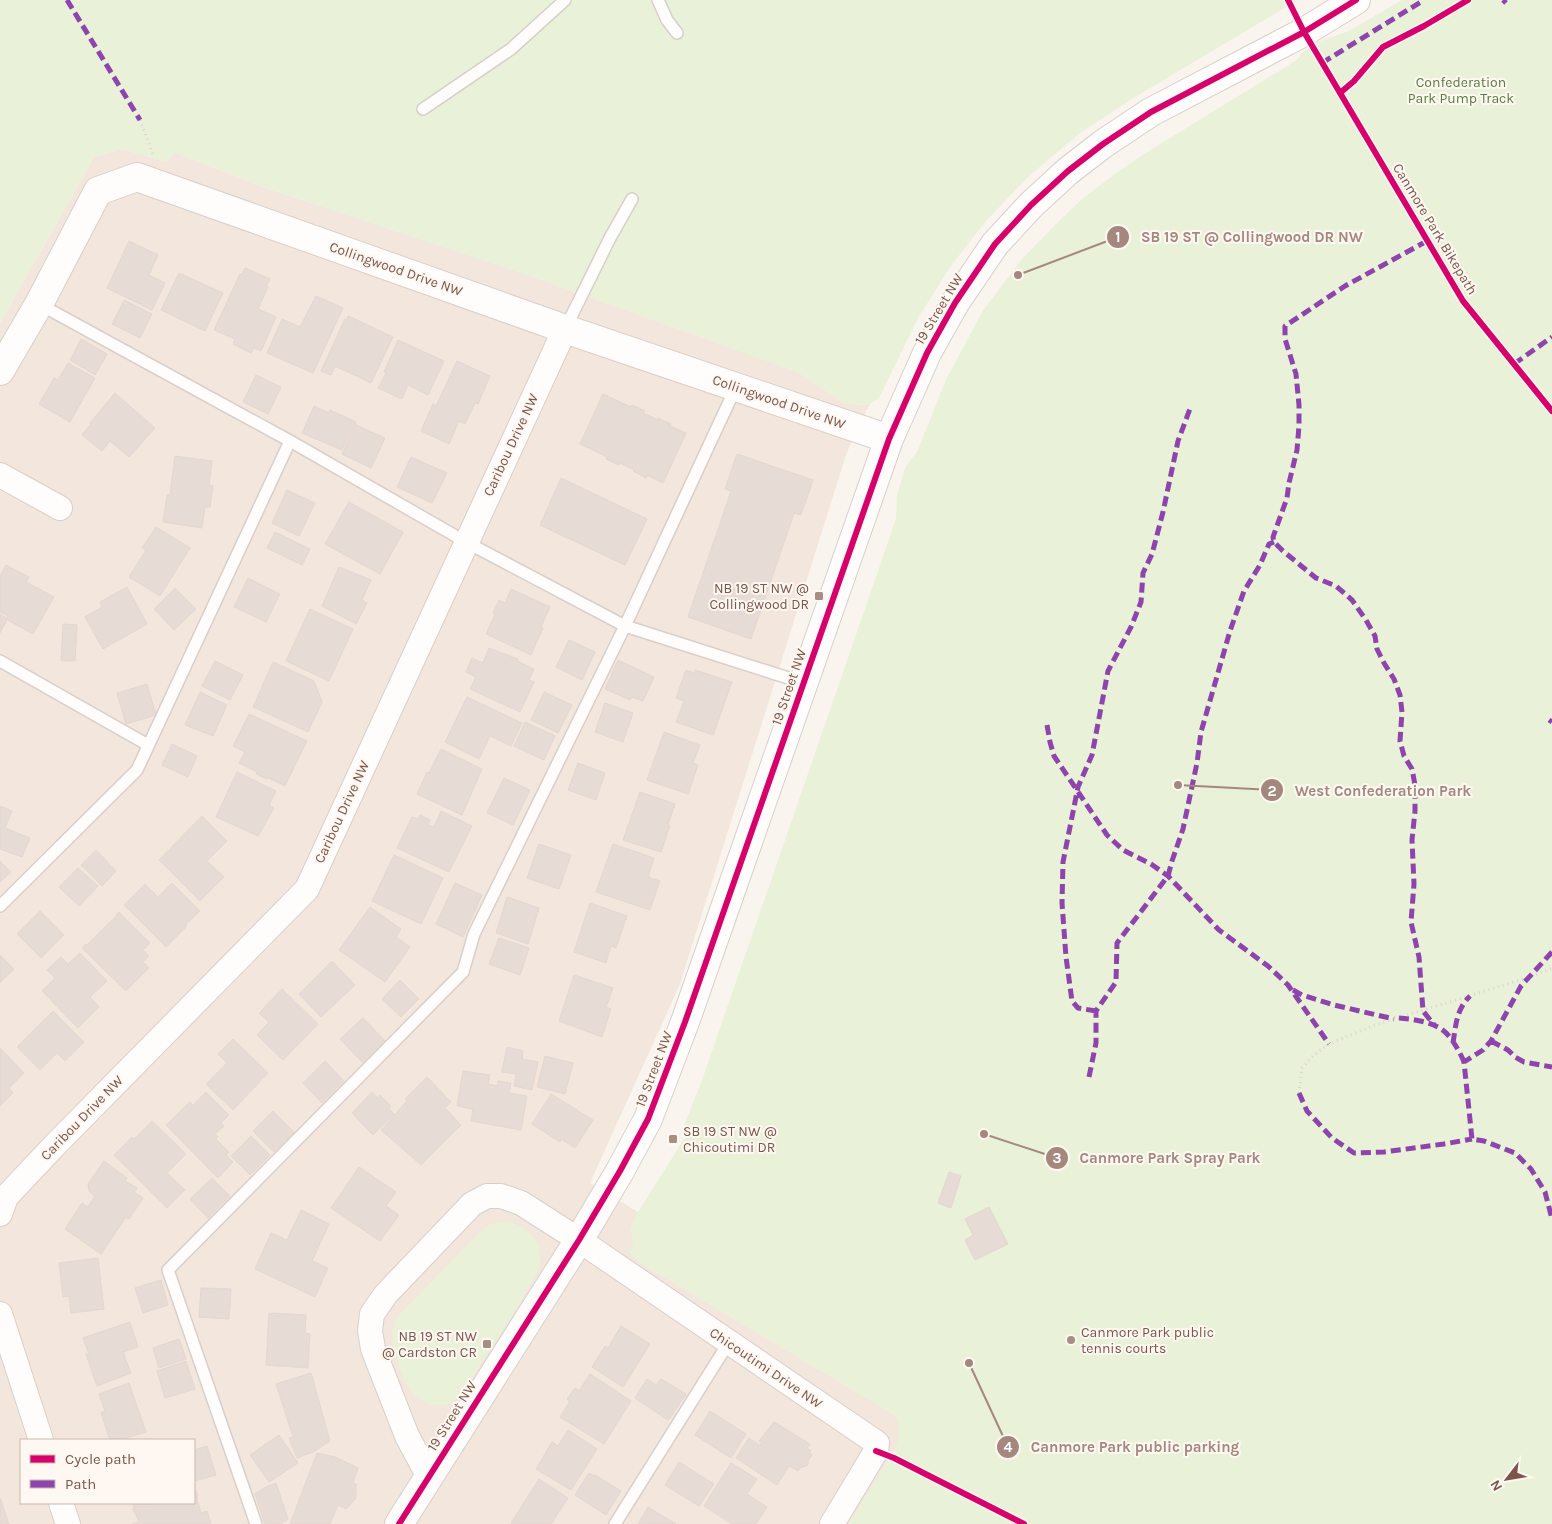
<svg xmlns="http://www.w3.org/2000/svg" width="1552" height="1524" viewBox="0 0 1552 1524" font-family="Karla,sans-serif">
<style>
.residential{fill:#f3e6dc;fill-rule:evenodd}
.green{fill:#e9f1d8}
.building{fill:#e7dbd6;stroke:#e4d6d0}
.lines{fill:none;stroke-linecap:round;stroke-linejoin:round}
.lane-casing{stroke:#d9cfca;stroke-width:14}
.street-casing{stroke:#d9cfca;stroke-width:26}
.secondary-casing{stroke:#dacfca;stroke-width:30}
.path{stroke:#ddd2ce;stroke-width:3;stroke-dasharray:1 4;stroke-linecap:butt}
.lane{stroke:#fefdfc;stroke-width:11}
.street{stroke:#fefdfc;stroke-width:24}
.secondary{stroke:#fefdfc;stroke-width:28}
.quiet{stroke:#8e44ad;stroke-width:5;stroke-dasharray:10 5;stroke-linecap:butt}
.cycleway-casing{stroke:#fff8f2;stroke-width:9}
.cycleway{stroke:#d6006c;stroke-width:6}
.poi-dot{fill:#a88d83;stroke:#fff8f2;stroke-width:2}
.labels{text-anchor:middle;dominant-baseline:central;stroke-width:4;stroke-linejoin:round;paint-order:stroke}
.park-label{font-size:14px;fill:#587c3e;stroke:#fff8f2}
.street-label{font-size:14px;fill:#7c564a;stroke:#fff8f2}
.poi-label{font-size:14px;fill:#7c564a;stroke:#fff8f2;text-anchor:end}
.leader{fill:none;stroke:#a4887d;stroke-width:2}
.callout-dot{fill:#a4887d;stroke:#fff8f2;stroke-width:2}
.mark-label{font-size:15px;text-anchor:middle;font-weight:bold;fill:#fff}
.callout-label{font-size:15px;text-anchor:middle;font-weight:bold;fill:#a4887d;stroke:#fff8f2;stroke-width:4;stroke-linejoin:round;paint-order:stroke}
</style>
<rect width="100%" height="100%" fill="#faf4ee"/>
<!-- residential -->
<path class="residential" d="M 122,149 L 167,162 L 174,152 L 252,183 L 528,275 L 798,372 L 844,403 L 858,405 L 870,404 L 857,428 L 846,455 L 680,984 L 590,1183 L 638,1212 L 631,1229 L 639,1262 L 895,1415 L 900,1427 L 899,1439 L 895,1449 L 849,1524 L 0,1524 L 0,323 L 94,157 ZM 21,1440 L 194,1440 L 194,1503 L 21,1503 Z"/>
<!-- green -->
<path class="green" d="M 0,0 L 1298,0 L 1135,97 L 1080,133 L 1029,176 L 985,222 L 951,266 L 918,318 L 879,398 L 870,404 L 858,405 L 844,403 L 797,372 L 528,275 L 252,183 L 174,152 L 167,162 L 122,149 L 94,157 L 0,323 Z
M 1402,0 L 1552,0 L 1552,1524 L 849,1524 L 895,1449 C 900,1435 901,1429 895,1415 L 639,1262 L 629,1252 L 633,1247 L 631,1229 L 638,1212 L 686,1136 L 681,1133 L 701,1083 L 896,519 L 897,495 L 905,468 L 918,450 L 946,380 L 982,312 L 1022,259 L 1058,222 L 1082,199 L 1115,174 L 1144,154 L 1297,60 L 1303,52 L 1320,41 L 1349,31 Z
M 506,1221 C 531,1228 544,1242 539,1269 C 521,1302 501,1334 481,1364 C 473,1376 467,1390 456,1399 C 437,1416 413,1399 404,1380 C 401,1375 400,1368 398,1362 C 392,1344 390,1336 396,1318 L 480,1232 L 490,1224 Z"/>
<!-- building -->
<path class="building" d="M 129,241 L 158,255 L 149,275 L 165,283 L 152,310 L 107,288 Z
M 245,268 L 270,279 L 266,286 L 268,287 L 258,309 L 276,317 L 261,351 L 254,348 L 251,353 L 233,344 L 235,339 L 214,330 L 240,274 L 242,274 Z
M 179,273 L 223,293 L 205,331 L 161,310 Z
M 316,296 L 343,308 L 313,373 L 267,353 L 282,319 L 300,327 Z
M 124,300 L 152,314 L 140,338 L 112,324 Z
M 348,316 L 393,337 L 371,383 L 335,366 L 331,375 L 321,371 L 345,319 L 347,320 Z
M 81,339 L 107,354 L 95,375 L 70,360 Z
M 398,340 L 444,361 L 428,395 L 408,385 L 402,399 L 378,388 L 386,373 L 384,372 Z
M 457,361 L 490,376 L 478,404 L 475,403 L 465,424 L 459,421 L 449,444 L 421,431 L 433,404 L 436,406 Z
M 68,363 L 95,378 L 70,422 L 39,404 L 54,378 L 58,380 Z
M 256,375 L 281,387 L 268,414 L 243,402 Z
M 115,393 L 155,428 L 129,457 L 110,441 L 102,451 L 82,435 L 91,424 L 90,423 Z
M 603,394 L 631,407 L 632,405 L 645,411 L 643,413 L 658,420 L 658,418 L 671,424 L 670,426 L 686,433 L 663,483 L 647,475 L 646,478 L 633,471 L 634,470 L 620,463 L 619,465 L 606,459 L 607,457 L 580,444 Z
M 314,406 L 329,413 L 330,410 L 356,422 L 342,450 L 302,433 Z
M 356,425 L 385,438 L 371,468 L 342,454 Z
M 737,454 L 813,480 L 801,515 L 794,513 L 751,639 L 688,617 L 731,491 L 725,489 Z
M 175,456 L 212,461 L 209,485 L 213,486 L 210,507 L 205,507 L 202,528 L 163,522 L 167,495 L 170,495 Z
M 411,457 L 447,473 L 432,503 L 397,487 Z
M 561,478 L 647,519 L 625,565 L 540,525 Z
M 287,490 L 315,503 L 299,536 L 272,523 Z
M 349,502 L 403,532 L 380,574 L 325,544 Z
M 156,527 L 190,548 L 160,596 L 129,577 L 146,550 L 142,548 Z
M 275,532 L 310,549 L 302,565 L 267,548 Z
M 6,565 L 29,577 L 26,582 L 54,597 L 33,634 L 6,619 L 8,616 L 0,612 L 0,576 Z
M 339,567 L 371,580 L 362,600 L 367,603 L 356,624 L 322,606 Z
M 248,578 L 280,594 L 266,622 L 234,607 Z
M 127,587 L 147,624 L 103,649 L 85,617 L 102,607 L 100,602 Z
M 175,588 L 196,609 L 174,630 L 154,609 Z
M 511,589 L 550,607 L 541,627 L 543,628 L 531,655 L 486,634 L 495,614 L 493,613 L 499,600 L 505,603 Z
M 310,609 L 353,629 L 329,681 L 286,661 Z
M 0,614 L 6,618 L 6,619 L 7,620 L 0,633 Z
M 63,624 L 77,625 L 75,661 L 61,661 Z
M 569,640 L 595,652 L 582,680 L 556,667 Z
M 489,648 L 518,659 L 517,661 L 534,669 L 529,680 L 534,682 L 520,712 L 470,689 L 476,677 L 466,672 L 472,658 L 483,663 Z
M 618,660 L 654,677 L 643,701 L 632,697 L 630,700 L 605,689 Z
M 215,661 L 243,675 L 230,700 L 202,686 Z
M 273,662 L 314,681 L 322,702 L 308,732 L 253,707 Z
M 686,670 L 694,673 L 695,670 L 732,682 L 713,735 L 676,722 L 684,701 L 676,698 Z
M 147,684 L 156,715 L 126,724 L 117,693 Z
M 200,692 L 227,705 L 213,736 L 185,725 Z
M 544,692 L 572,705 L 558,733 L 531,720 Z
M 467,697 L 522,723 L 511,746 L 490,736 L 479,759 L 445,742 Z
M 605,703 L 633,713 L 623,742 L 595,732 Z
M 249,714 L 307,741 L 285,786 L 267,777 L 267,779 L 256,774 L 257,772 L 239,763 L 245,752 L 233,746 Z
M 525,722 L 555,736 L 544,760 L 514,746 Z
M 664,732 L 700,745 L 693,763 L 698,765 L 688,794 L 647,780 Z
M 172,744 L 197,756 L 188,777 L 162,765 Z
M 441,749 L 482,769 L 462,815 L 417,794 L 427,772 L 429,773 Z
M 578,763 L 605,773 L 596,800 L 568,790 Z
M 237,772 L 276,791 L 269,805 L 274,808 L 258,836 L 216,817 Z
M 504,778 L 530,790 L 513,825 L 487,813 Z
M 640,792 L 675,804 L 668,825 L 670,826 L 661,852 L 623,840 Z
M 0,806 L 12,811 L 5,828 L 30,838 L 22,857 L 0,849 Z
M 441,811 L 472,826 L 449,872 L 397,848 L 412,817 L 418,819 L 420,815 L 430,820 L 428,825 L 434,827 Z
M 202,816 L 227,841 L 207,861 L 224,877 L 200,901 L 159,860 Z
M 539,844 L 571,855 L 559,889 L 527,878 Z
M 613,844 L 654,858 L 648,877 L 660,881 L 650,910 L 596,892 Z
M 96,850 L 116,871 L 102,886 L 81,865 Z
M 394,855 L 443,878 L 421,924 L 372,901 Z
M 0,861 L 11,872 L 0,882 Z
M 78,868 L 98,886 L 79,906 L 59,887 Z
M 172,883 L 200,911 L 185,925 L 187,926 L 166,947 L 124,905 L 145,884 L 158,897 Z
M 455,883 L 482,895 L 463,937 L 436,924 Z
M 507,897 L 539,908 L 528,944 L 496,933 Z
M 590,903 L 627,916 L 616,948 L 611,946 L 606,963 L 574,952 Z
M 370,907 L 401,929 L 396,937 L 410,947 L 385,982 L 339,950 Z
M 40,911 L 64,935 L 41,958 L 17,934 Z
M 119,912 L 150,943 L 143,950 L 149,956 L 143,962 L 149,968 L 126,991 L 82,948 L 86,944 L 87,945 L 117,915 L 116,915 Z
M 499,938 L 529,948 L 520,975 L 489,964 Z
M 80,953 L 107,981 L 90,997 L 99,1007 L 78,1028 L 42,991 L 55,978 L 47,970 L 61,957 L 68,964 Z
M 0,955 L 14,969 L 0,983 Z
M 332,961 L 355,985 L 321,1017 L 299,994 Z
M 574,975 L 613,988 L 606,1007 L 611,1009 L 602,1037 L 559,1021 Z
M 400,980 L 419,999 L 401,1017 L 382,999 Z
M 282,989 L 318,1024 L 283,1060 L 257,1035 L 269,1022 L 259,1013 Z
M 53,1011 L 84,1042 L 65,1061 L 57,1053 L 40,1070 L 17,1047 Z
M 363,1018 L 387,1043 L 365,1065 L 340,1039 Z
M 233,1039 L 268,1073 L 233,1110 L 206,1084 L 227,1063 L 218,1054 Z
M 507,1047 L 523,1051 L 522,1059 L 538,1062 L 532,1090 L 514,1086 L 516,1074 L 502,1072 Z
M 0,1048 L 24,1073 L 9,1088 L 13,1093 L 0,1106 Z
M 545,1056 L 573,1063 L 565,1094 L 537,1087 Z
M 325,1061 L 344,1081 L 322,1103 L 303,1083 Z
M 463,1071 L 490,1075 L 488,1084 L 497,1086 L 498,1081 L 511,1083 L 509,1093 L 527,1096 L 521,1130 L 471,1121 L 473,1109 L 457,1106 Z
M 427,1077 L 451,1102 L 445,1108 L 461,1125 L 421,1165 L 381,1130 L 407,1101 L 405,1099 Z
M 206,1092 L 229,1115 L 221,1123 L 224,1126 L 215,1134 L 218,1137 L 216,1139 L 229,1152 L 226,1155 L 233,1162 L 218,1178 L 166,1125 L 190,1102 L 193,1105 Z
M 372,1092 L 378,1098 L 380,1095 L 391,1106 L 389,1109 L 394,1114 L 373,1135 L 352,1113 Z
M 551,1094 L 593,1120 L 575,1148 L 561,1139 L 560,1142 L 532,1124 Z
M 273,1111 L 294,1132 L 274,1152 L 253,1131 Z
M 152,1121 L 186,1154 L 167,1173 L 185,1190 L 167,1208 L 114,1155 L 132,1137 L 134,1139 Z
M 251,1136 L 270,1155 L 250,1175 L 231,1156 Z
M 104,1161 L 127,1178 L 125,1181 L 137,1188 L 134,1192 L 143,1198 L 129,1219 L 126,1217 L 101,1254 L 65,1229 L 82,1203 L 88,1207 L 95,1196 L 89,1191 L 88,1184 Z
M 359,1167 L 396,1192 L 386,1206 L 399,1215 L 380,1241 L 331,1208 Z
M 949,1172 L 961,1176 L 951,1208 L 938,1203 Z
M 212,1178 L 230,1196 L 208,1218 L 190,1199 Z
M 989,1207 L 1008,1244 L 975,1260 L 965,1240 L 973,1235 L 965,1219 Z
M 301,1210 L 329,1224 L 312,1261 L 328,1268 L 315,1297 L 255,1269 L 271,1233 L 287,1240 Z
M 98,1258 L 104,1309 L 71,1313 L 69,1296 L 63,1297 L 59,1263 Z
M 161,1280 L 168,1305 L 143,1313 L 135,1288 Z
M 201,1288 L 231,1289 L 229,1319 L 199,1317 Z
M 269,1313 L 306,1315 L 305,1333 L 310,1334 L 308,1368 L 266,1365 Z
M 130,1322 L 138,1347 L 123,1352 L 131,1373 L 97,1386 L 86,1354 L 89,1354 L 83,1338 Z
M 621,1326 L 650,1344 L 623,1387 L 592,1367 L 605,1346 L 608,1348 Z
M 179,1339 L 186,1359 L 159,1368 L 153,1348 Z
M 186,1361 L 195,1389 L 165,1398 L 157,1371 Z
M 311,1373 L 330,1441 L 313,1452 L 297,1458 L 289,1438 L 293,1437 L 276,1384 Z
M 590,1374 L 631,1401 L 604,1444 L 560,1417 L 570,1401 L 567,1399 L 575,1388 L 579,1391 Z
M 647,1379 L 656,1385 L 661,1379 L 686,1394 L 670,1418 L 668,1420 L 635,1398 Z
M 129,1383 L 146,1432 L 120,1440 L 110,1440 L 101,1413 L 105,1411 L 99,1394 Z
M 710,1411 L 746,1434 L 731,1458 L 695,1435 Z
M 774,1422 L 810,1444 L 807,1448 L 811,1451 L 809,1453 L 812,1455 L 808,1460 L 808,1465 L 800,1468 L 798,1471 L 789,1466 L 777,1485 L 736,1458 L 749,1438 L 760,1446 L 762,1442 L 759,1441 Z
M 568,1430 L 597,1449 L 571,1490 L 536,1469 L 552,1442 L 558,1446 Z
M 279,1435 L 298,1463 L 269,1482 L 250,1455 Z
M 207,1446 L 216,1475 L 194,1481 L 194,1450 Z
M 317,1453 L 335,1457 L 358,1468 L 353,1483 L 356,1484 L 356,1498 L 346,1509 L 338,1505 L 330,1524 L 290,1524 Z
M 679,1462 L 714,1484 L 699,1506 L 665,1485 Z
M 731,1463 L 757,1479 L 747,1494 L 767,1507 L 756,1524 L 732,1524 L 704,1506 Z
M 589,1473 L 594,1476 L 595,1475 L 621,1491 L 606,1515 L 575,1495 Z
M 539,1479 L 568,1498 L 551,1524 L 512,1524 L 511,1523 Z
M 276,1483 L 288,1519 L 281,1524 L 265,1524 L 255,1494 L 266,1487 Z
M 194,1486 L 198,1496 L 197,1499 L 201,1513 L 207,1511 L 211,1524 L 132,1524 L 139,1522 L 133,1509 L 134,1506 L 133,1504 L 194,1503 Z
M 0,1498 L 9,1524 L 0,1524 Z
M 648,1507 L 676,1524 L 638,1524 Z"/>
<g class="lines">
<!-- lane casing -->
<g class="lane-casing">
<path id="lane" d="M 658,0 L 667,20 L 677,33
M 423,109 L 511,49 L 565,0
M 39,304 L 290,441 L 466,542 L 625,626 L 804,683
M 565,329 L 610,238 L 632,199
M 0,661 L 148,745
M 0,906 L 137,770 L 290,441
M 256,1524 L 168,1270 L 463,972 L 474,934 L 625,626 L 736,387
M 615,1524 L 729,1342"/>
</g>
<!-- street casing -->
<g class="street-casing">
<path id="street" d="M 0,475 L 60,508
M 0,1214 L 6,1197 L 54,1146 L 307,889 L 565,329
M 0,1314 L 41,1440
M 429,1477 L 407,1436 L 373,1349 L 370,1331 L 372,1314 L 386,1294 L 472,1204 L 487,1196 L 501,1196 L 521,1203 L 579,1240 L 877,1443 L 876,1451 L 832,1524
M 61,1503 L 68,1524"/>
</g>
<!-- secondary casing -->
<g class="secondary-casing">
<path id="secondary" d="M 0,371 L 39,304 L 98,191 L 137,177 L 565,329 L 889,439
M 399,1524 L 579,1240 L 620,1171 L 648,1119 L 685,1022 L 889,439 L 927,353 L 955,303 L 995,244 L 1031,205 L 1068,171 L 1103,144 L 1151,112 L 1304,32 L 1356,0"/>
</g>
<!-- path -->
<path class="path" d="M 140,120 L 153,154
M 1299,1093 L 1302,1068 L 1313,1056 L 1329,1044 L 1375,1025 L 1530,977 L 1552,968"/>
<!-- lane -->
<use href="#lane" class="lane"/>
<!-- street -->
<use href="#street" class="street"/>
<!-- secondary -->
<use href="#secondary" class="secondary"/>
<!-- quiet -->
<path class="quiet" d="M 67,0 L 140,120
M 1503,0 L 1506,3
M 1322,63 L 1424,0
M 1427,241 L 1345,286 L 1285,326 L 1285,339 L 1296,374 L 1299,405 L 1299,426 L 1297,450 L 1289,483 L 1287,498 L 1273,537 L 1274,542 L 1283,551 L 1316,578 L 1336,586 L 1352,600 L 1366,620 L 1375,636 L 1377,649 L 1384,663 L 1394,679 L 1400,695 L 1402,712 L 1400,741 L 1404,756 L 1412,769 L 1415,785 L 1415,811 L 1412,840 L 1414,884 L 1411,922 L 1419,957 L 1423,1011 L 1435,1026
M 1514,364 L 1552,337
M 1549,720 L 1552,722
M 1047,725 L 1050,742 L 1054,756 L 1107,835 L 1123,850 L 1151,864 L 1168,876 L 1219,930 L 1268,966 L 1288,985 L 1329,1044
M 1552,952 L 1521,986 L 1491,1041 L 1483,1050 L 1464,1062 L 1472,1139 L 1484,1141 L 1515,1153 L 1531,1169 L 1545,1192 L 1552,1219
M 1293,990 L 1302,995 L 1334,1005 L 1394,1019
M 1096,1011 L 1078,1008 L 1072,1001 L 1066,957 L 1062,903 L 1063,862 L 1078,787 L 1092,755 L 1108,671 L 1131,627 L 1141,602 L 1143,573 L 1152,554 L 1163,512 L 1178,441 L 1191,406
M 1399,1018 C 1413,1019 1434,1022 1445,1032 C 1452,1038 1461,1054 1464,1062
M 1491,1041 L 1508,1050 L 1515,1057 L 1524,1062 L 1552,1067
M 1453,1043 C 1456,1025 1456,1010 1470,996
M 1089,1077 L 1096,1043 L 1096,1011 L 1116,982 L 1117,943 L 1168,876 L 1172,861 L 1183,829 L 1197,763 L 1201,732 L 1230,631 L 1244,591 L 1260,565 L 1269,544 L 1274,542
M 1299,1093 L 1307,1111 L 1332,1138 L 1354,1153 L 1384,1152 L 1444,1144 L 1472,1139"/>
<!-- cycleway casing -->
<g class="cycleway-casing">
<path id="cycleway" d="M 1288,0 L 1304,32 L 1463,301 L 1552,411
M 1340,93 L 1354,81 L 1383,47 L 1424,26 L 1468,0
M 876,1451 L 894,1458 L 1024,1524
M 399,1524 L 579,1240 L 620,1171 L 648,1119 L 685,1022 L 889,439 L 927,353 L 955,303 L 995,244 L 1031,205 L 1068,171 L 1103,144 L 1151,112 L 1304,32 L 1356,0"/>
</g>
<!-- cycleway -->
<use href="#cycleway" class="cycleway"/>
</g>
<!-- markers -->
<g class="poi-dot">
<rect x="814" y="591" width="10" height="10" rx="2.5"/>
<rect x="668" y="1134" width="10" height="10" rx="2.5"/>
<circle cx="1071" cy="1340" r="5"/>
<rect x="482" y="1339" width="10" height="10" rx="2.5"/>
</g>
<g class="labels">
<!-- park labels -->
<g class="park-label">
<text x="1461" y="82">Confederation<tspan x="1461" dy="16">Park Pump Track</tspan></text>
</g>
<!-- street labels -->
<g class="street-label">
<text transform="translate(1435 229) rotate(59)">Canmore Park Bikepath</text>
<text transform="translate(396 269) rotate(19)">Collingwood Drive NW</text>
<text transform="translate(939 309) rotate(-59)">19 Street NW</text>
<text transform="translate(779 402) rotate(19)">Collingwood Drive NW</text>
<text transform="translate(511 445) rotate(-65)">Caribou Drive NW</text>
<text transform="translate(789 687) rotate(-71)">19 Street NW</text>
<text transform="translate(342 812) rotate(-65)">Caribou Drive NW</text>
<text transform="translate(654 1069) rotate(-69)">19 Street NW</text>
<text transform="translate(82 1118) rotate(-46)">Caribou Drive NW</text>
<text transform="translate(766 1368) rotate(34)">Chicoutimi Drive NW</text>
<text transform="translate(452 1416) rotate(-58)">19 Street NW</text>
</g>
<!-- poi labels -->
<g class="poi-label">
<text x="809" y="588">NB 19 ST NW @<tspan x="809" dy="16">Collingwood DR</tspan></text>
<text x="683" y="1131" text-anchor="start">SB 19 ST NW @<tspan x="683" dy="16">Chicoutimi DR</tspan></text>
<text x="1081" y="1332" text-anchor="start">Canmore Park public<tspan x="1081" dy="16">tennis courts</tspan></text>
<text x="477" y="1336">NB 19 ST NW<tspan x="477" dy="16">@ Cardston CR</tspan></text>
</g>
</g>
<!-- callouts -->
<path class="leader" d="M1018 275L1118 237M1178 785L1272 790M984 1134L1057 1158M969 1363L1008 1447"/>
<g class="callout-dot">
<circle cx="1018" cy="275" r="5"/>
<circle cx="1178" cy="785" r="5"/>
<circle cx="984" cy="1134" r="5"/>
<circle cx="969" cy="1363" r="5"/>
<circle cx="1118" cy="237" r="12"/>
<circle cx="1272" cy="790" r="12"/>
<circle cx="1057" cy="1158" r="12"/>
<circle cx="1008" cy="1447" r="12"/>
</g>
<g class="mark-label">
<text x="1118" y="242">1</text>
<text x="1272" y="796">2</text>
<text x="1057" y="1163">3</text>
<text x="1008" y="1452">4</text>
</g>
<g class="callout-label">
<text x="1252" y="242">SB 19 ST @ Collingwood DR NW</text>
<text x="1383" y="796">West Confederation Park</text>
<text x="1170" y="1163">Canmore Park Spray Park</text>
<text x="1135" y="1452">Canmore Park public parking</text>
</g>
<!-- legend -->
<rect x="20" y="1439" width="175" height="65" fill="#fff8f2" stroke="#cbb7af"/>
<rect x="30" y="1455" width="25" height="8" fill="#d6006c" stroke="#cbb7af"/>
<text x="65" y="1464" font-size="15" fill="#7c564a">Cycle path</text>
<rect x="30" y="1480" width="25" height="8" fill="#8e44ad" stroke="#cbb7af"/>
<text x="65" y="1489" font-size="15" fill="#7c564a">Path</text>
<!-- north arrow -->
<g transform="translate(1507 1479) rotate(239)" stroke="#fff8f2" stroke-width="4" paint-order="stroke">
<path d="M0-4L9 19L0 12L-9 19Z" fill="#7c564a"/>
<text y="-8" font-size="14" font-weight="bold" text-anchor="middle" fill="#7c564a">N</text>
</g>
</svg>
